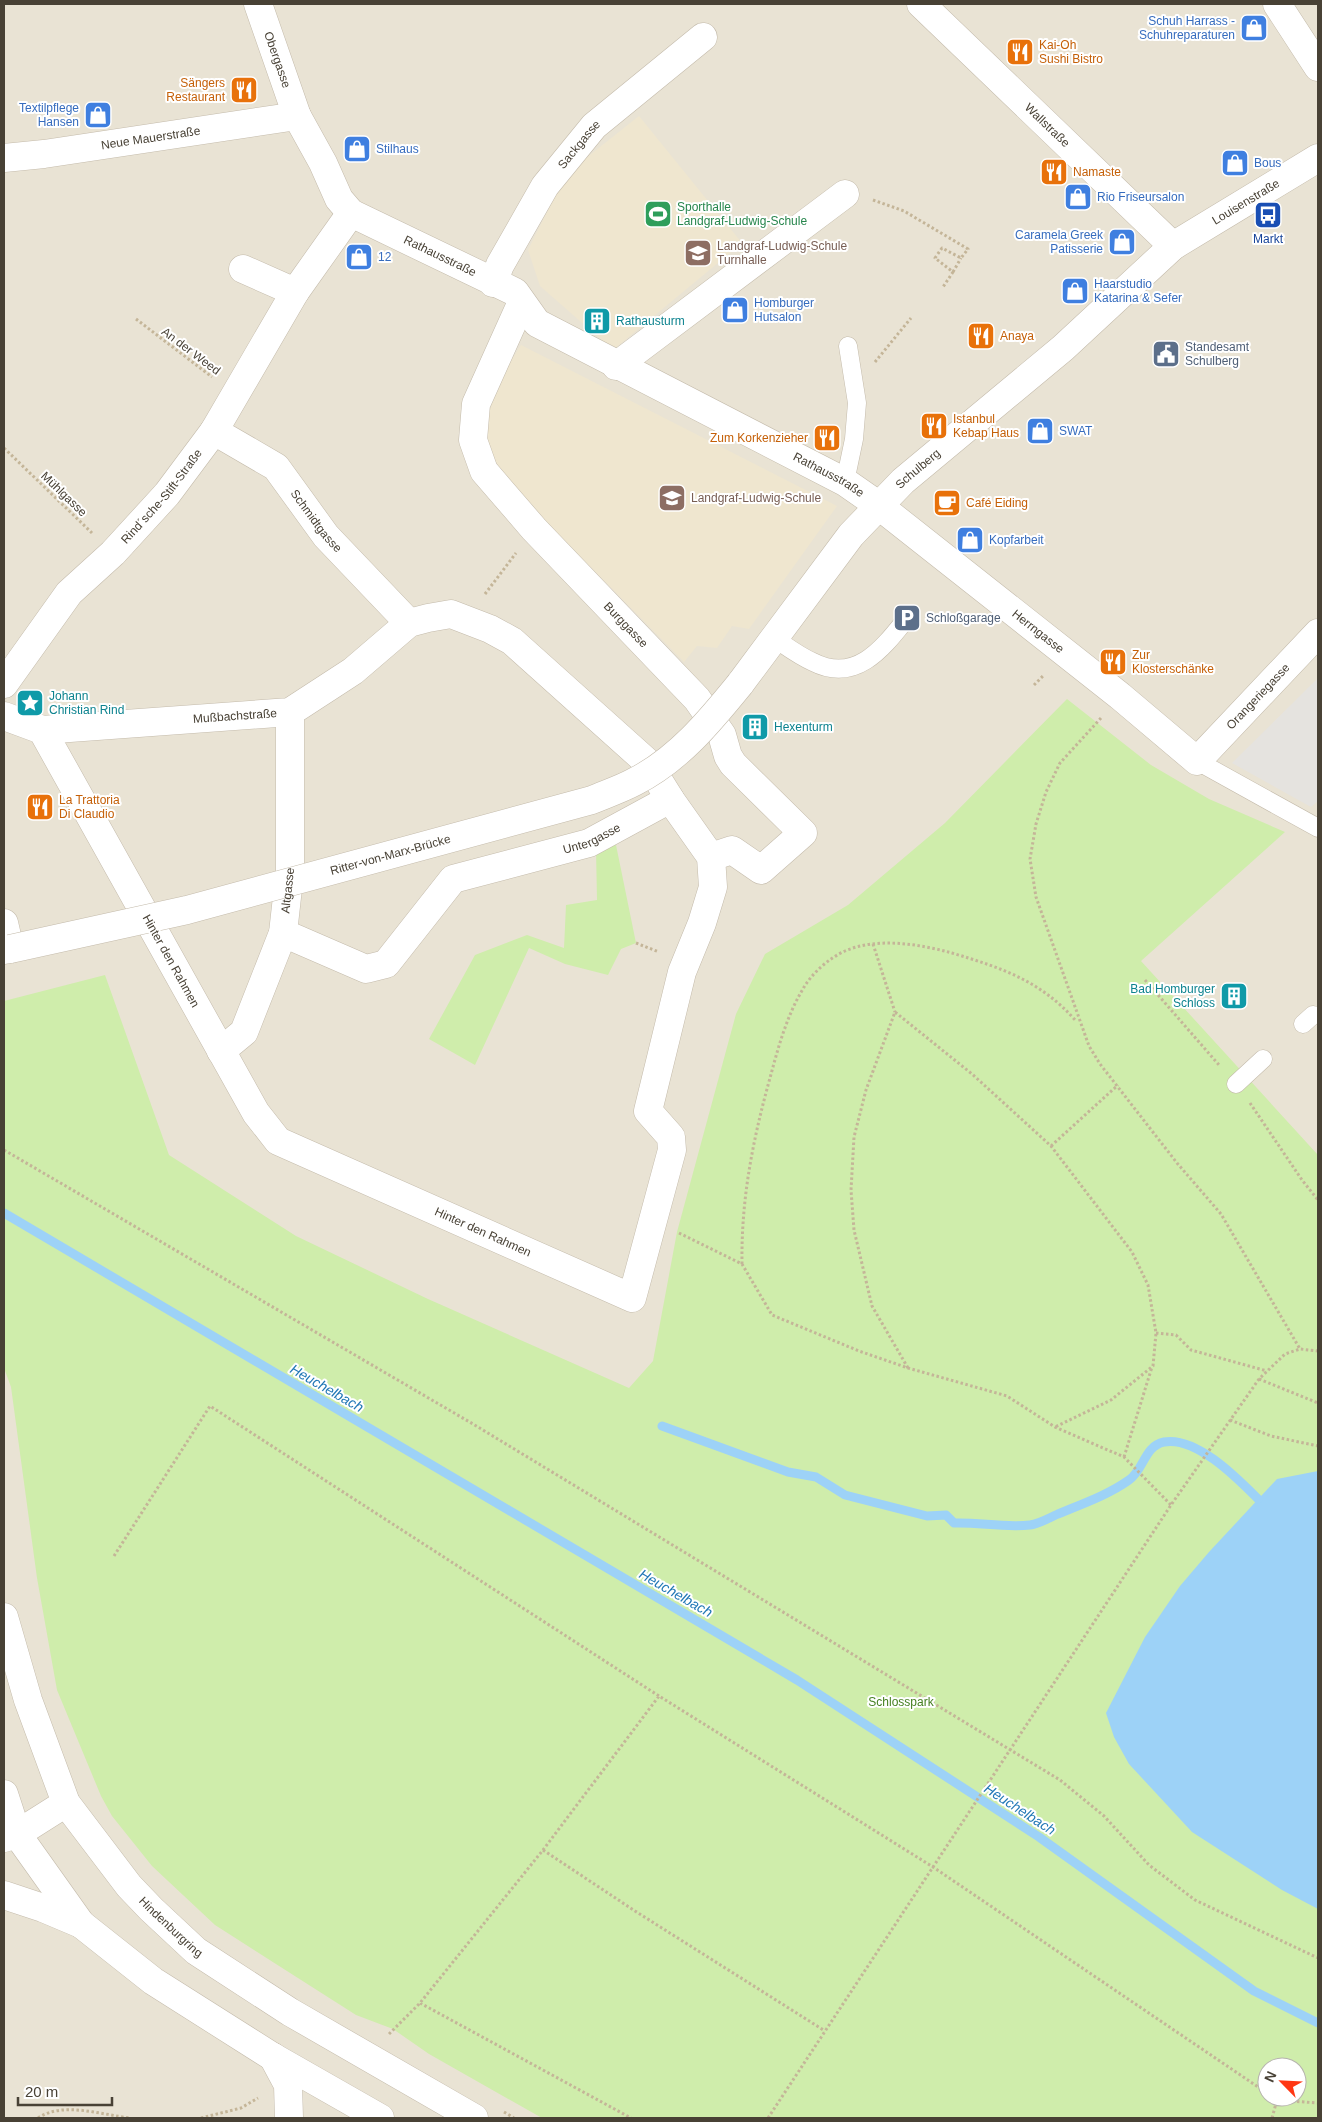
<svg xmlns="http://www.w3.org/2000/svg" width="1322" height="2122" viewBox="0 0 1322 2122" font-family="Arial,sans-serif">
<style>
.residential{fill:#e9e3d4;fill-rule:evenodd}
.education{fill:#efe6cf}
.green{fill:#cfedab;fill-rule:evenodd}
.parking{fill:#e5e3df}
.water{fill:#9dd2f7}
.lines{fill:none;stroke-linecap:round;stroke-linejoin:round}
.stream{stroke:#9dd2f7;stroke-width:9}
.service-casing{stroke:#c4bbab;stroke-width:19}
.minor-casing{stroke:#c4bbab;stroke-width:29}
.tertiary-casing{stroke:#c4bbab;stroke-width:29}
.path{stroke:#c4b598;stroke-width:3;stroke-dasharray:2.5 2.5;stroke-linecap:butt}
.service{stroke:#fff;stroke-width:18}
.minor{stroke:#fff;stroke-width:28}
.tertiary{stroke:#fff;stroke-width:28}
.minor-bridge-casing{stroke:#c4bbab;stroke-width:29;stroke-linecap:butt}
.minor-bridge{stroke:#fff;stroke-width:28}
.labels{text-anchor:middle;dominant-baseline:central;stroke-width:4;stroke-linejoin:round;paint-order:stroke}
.shop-label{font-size:12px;fill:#366cbe;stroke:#fff;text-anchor:start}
.food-label{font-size:12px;fill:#c56008;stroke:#fff;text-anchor:start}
.street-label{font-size:12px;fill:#484135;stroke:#fff}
.leisure-label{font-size:12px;fill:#27864d;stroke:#fff;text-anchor:start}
.transit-label{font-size:12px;fill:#164399;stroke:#fff}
.education-label{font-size:12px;fill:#785e54;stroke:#fff;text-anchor:start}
.culture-label{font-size:12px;fill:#0d838f;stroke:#fff;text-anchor:start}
.service-label{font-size:12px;fill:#4e5e75;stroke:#fff;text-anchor:start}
.park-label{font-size:12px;fill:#468022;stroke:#fff}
.water-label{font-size:14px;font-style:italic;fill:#2278b6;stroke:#fff}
</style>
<rect width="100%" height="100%" fill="#f5f0e6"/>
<!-- residential -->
<path class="residential" d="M 4,4 L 1318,4 L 1318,2118 L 4,2118 ZM 1267,2067 L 1297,2067 L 1297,2097 L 1267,2097 Z"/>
<!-- education -->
<path class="education" d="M 639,116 L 742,243 L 613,350 L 540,286 L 528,250 L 555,196 L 571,170 Z
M 521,345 L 837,506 L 749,629 L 732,626 L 717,648 L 697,646 L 684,662 L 515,490 L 483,443 L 487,414 L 507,367 Z"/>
<!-- green -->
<path class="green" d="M 1067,699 L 1151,765 L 1209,799 L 1285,832 L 1141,961 L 1318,1155 L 1318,2118 L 542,2118 L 429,2054 L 393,2029 L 356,2015 L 215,1925 L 152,1866 L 112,1816 L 101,1796 L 57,1690 L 37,1578 L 11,1387 L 4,1368 L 4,1001 L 105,975 L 169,1155 L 296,1236 L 428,1299 L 629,1388 L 653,1361 L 677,1232 L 736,1014 L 765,954 L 848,905 L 945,823 ZM 1267,2067 L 1297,2067 L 1297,2097 L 1267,2097 Z
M 616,845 L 636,943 L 621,949 L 608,975 L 565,964 L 529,948 L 475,1065 L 429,1039 L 475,955 L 527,935 L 564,948 L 566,905 L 597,900 L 596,849 Z"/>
<!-- parking -->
<path class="parking" d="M 1318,678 L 1318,801 L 1311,807 L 1232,763 Z"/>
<!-- water -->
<path class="water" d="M 1318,1471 L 1318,1909 L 1282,1890 L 1192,1832 L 1129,1764 L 1114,1737 L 1106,1713 L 1145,1637 L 1180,1586 L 1209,1552 L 1277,1479 Z"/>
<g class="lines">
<!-- stream -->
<path class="stream" d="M 4,1213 L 797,1680 L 1039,1837 L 1254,1991 L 1318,2023
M 662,1426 L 788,1472 L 816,1477 L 845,1495 L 927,1516 L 946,1515 L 954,1523 C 979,1522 1004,1528 1030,1525 C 1039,1524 1049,1518 1058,1514 C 1082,1504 1108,1495 1129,1480 C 1144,1470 1144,1446 1164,1442 C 1196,1436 1237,1478 1258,1499"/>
<!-- service casing -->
<g class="service-casing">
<path id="service" d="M 845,482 L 854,439 L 857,403 L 848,346
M 774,638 C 786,646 799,656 813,662 C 856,684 883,648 907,618
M 1197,761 L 1318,828
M 1303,1024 L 1313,1015
M 1236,1084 L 1263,1059"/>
</g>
<!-- minor casing -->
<g class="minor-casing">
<g id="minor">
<path id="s1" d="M 258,4 L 297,116 L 323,163 L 339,199 L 351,213 L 515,292 L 537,323 L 845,482 L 878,505 L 1120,696 L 1197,761 L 1318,633"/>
<path id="s2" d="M 921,4 L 1173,246"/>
<path d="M 1277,4 L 1318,67"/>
<path id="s3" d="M 4,158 L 44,154 L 297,116"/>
<path d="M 243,269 L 295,292"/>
<path id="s4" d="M 493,283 L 500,265 L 545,186 L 594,126 L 703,37"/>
<path id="s5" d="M 521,304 L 476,404 L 473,440 L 484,471 L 534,529 L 697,699 L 722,735 L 728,756 L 733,764 L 803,833 L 761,870 L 732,850 L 711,857"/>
<path d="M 616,366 L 845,194"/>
<path id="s6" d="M 214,431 L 276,467 L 326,536 L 409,623"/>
<path id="s7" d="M 4,684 L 69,593 L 113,553 L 167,494 L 214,431 L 295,292 L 351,213"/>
<path id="s8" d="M 740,684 L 851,535 L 903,481 L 1063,348 L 1173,246 L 1318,158"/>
<path id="s9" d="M 4,716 L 42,730 L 290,712 L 353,671 L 409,623 L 428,618 L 451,614 L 490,629 L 512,641 L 647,762 L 670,799 L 711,857 L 713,887 L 702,923 L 682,972 L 648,1111 L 671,1137 L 672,1150 L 632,1298 L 278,1141 L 256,1113 L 42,730"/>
<path d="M 4,923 L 10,949 L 4,950"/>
<path id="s10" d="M 283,933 L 366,969 L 386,964 L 453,879 L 589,843 L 670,799"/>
<path id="s11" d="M 221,1051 L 244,1032 L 283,933 L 290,870 L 290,712"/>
<path d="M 273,2057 L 288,2085 L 289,2118"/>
</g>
</g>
<!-- tertiary casing -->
<g class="tertiary-casing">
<g id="tertiary">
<path id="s12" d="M 4,1617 L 28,1700 L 66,1803 L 129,1886 L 151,1909 L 196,1951 L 290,2012 L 474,2118"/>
<path d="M 4,1794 L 17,1834 L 81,1924 L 153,1981 L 273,2057 L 380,2118"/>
<path d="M 4,1838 L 17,1834 L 66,1803"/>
<path d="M 4,1895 L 43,1908 L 81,1924"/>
</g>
</g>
<!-- path -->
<path class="path" d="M 873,200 L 904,211 L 968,249 L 961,258 L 942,248 L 935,258 L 953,272 L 943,287
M 953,272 L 961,258
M 136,319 L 212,377
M 875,362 L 911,318
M 4,448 L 92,533
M 485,594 L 516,553
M 1034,685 L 1044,675
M 1101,718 L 1060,763 L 1046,792 L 1036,824 L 1030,859 L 1036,897 L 1089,1046 L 1100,1064 L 1177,1163 L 1221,1214 L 1300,1349
M 636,943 L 659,952
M 873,944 L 895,1012
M 1145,980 L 1219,1065
M 1250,1103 L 1302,1180 L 1318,1200
M 1051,1146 L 1118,1085
M 4,1150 L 473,1424 L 1060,1780 L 1104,1816 L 1149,1865 L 1195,1900 L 1318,1958
M 679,1233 L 742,1264 L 772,1315 L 859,1351 L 908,1368 L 1007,1396 L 1055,1427 L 1124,1457 L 1171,1505
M 742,1264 C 741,1199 753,1139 770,1078 C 778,1048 787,1015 803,989 C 811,974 829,958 845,951 C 877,937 919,944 952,953 C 1002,968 1041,981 1076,1021
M 1156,1333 L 1176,1335 L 1191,1350 L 1267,1371
M 908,1368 L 872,1306 L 854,1230 L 851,1190 L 854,1137 L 866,1090 L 895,1012 L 972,1074 L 1051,1146 L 1132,1252 L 1148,1285 L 1156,1333 L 1153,1366 L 1111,1400 L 1055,1427
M 1259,1379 L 1318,1403
M 1230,1420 L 1271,1436 L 1318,1446
M 1124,1457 L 1152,1367
M 114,1556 L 210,1406 L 659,1696
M 543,1850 L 635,1911 L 825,2031
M 420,2003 L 631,2118
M 389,2034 L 420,2003 L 543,1850 L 659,1696 L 933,1867 L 1267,2093
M 1273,2097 L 1277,2100 L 1318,2103
M 504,2112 L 514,2118
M 38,2118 C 63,2101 102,2115 130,2118
M 201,2118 L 241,2108 L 258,2098
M 768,2118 L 1171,1505 L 1259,1379 L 1285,1354 L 1300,1349 L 1318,1351
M 1272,2118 L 1277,2100"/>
<!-- service -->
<use href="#service" class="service"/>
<!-- minor -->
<use href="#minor" class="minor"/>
<!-- tertiary -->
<use href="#tertiary" class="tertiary"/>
<!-- minor-bridge casing -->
<g class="minor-bridge-casing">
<g id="minor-bridge">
<path id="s13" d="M 10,949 L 187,910 L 592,800 C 606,794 621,789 634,782 C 678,760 710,721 740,684"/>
</g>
</g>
<!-- minor-bridge -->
<use href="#minor-bridge" class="minor-bridge"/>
</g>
<!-- icons -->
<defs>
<g id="shop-square" transform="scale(1.4375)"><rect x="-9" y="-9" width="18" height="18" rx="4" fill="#3f7fe0" stroke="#fff"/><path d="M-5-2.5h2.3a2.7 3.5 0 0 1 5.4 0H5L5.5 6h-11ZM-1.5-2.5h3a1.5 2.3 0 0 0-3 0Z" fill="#fff"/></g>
<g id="restaurant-square" transform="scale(1.4375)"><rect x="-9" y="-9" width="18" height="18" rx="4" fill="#e8710a" stroke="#fff"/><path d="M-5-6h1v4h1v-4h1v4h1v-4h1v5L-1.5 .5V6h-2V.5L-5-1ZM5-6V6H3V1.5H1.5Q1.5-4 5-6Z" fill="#fff"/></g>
<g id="stadium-square" transform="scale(1.4375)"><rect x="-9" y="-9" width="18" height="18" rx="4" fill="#2e9e5b" stroke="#fff"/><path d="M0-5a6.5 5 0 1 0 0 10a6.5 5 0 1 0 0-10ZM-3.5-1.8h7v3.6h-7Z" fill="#fff"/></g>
<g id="bus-square" transform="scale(1.4375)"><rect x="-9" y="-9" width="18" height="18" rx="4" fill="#1a4fb4" stroke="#fff"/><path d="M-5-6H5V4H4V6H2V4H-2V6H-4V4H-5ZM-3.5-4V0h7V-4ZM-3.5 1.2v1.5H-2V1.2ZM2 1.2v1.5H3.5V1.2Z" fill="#fff"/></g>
<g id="school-square" transform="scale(1.4375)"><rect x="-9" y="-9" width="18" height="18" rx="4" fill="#8d6e63" stroke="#fff"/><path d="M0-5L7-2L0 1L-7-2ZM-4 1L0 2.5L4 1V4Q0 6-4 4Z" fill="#fff"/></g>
<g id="building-square" transform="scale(1.4375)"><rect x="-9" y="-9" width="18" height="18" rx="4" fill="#0f9aa8" stroke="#fff"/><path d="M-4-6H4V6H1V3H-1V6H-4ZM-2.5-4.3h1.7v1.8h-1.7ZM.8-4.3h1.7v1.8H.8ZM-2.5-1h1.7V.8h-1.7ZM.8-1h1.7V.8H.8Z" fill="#fff"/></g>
<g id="civic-square" transform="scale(1.4375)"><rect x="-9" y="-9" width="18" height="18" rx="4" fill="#5c6f8a" stroke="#fff"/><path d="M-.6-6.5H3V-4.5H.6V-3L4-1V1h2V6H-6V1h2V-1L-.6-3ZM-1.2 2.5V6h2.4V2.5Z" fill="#fff"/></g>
<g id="cafe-square" transform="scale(1.4375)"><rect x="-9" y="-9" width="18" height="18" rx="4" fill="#e8710a" stroke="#fff"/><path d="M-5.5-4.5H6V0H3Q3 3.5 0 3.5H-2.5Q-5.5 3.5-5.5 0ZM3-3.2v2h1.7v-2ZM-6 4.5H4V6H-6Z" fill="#fff"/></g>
<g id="parking-square" transform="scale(1.4375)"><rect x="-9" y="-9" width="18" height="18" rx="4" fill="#5c6f8a" stroke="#fff"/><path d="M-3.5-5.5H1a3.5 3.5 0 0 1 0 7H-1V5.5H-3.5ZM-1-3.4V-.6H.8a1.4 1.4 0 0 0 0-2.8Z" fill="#fff"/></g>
<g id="sight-square" transform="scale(1.4375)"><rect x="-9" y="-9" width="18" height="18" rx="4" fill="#0f9aa8" stroke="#fff"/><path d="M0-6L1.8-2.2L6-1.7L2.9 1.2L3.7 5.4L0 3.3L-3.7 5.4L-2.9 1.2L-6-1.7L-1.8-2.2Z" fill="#fff"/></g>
</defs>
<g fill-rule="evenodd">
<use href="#shop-square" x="1254" y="28"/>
<use href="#restaurant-square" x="1020" y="52"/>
<use href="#restaurant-square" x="244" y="90"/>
<use href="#shop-square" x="98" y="115"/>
<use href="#shop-square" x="357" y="149"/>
<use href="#shop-square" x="1235" y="163"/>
<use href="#restaurant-square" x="1054" y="172"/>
<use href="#shop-square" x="1078" y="197"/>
<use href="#stadium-square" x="658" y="214"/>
<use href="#bus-square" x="1268" y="215"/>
<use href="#shop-square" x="1122" y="242"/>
<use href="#school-square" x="698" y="253"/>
<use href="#shop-square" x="359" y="257"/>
<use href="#shop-square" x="1075" y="291"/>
<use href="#shop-square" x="735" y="310"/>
<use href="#building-square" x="597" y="321"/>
<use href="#restaurant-square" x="981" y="336"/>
<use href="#civic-square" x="1166" y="354"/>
<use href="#restaurant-square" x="934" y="426"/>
<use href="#shop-square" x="1040" y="431"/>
<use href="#restaurant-square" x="827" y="438"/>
<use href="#school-square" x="672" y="498"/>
<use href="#cafe-square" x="947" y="503"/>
<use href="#shop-square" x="970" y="540"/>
<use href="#parking-square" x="907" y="618"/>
<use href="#restaurant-square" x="1113" y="662"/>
<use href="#sight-square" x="30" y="703"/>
<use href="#building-square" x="755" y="727"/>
<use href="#restaurant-square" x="40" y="807"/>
<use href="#building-square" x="1234" y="996"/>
</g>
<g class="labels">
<!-- shop labels -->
<g class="shop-label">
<text x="1235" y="21" text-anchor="end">Schuh Harrass -<tspan x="1235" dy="14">Schuhreparaturen</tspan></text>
<text x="79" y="108" text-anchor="end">Textilpflege<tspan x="79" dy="14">Hansen</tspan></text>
<text x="376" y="149">Stilhaus</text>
<text x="1254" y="163">Bous</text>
<text x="1097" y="197">Rio Friseursalon</text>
<text x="1103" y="235" text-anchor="end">Caramela Greek<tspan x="1103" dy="14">Patisserie</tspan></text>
<text x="378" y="257">12</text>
<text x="1094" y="284">Haarstudio<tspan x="1094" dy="14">Katarina &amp; Sefer</tspan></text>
<text x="754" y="303">Homburger<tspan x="754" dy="14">Hutsalon</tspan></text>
<text x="1059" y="431">SWAT</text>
<text x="989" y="540">Kopfarbeit</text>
</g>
<!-- food labels -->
<g class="food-label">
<text x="1039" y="45">Kai-Oh<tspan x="1039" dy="14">Sushi Bistro</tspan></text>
<text x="225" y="83" text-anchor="end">Sängers<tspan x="225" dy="14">Restaurant</tspan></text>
<text x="1073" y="172">Namaste</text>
<text x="1000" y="336">Anaya</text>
<text x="953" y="419">Istanbul<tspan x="953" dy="14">Kebap Haus</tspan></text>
<text x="808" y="438" text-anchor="end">Zum Korkenzieher</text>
<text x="966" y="503">Café Eiding</text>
<text x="1132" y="655">Zur<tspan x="1132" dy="14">Klosterschänke</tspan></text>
<text x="59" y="800">La Trattoria<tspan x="59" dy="14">Di Claudio</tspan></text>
</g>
<!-- street labels -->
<g class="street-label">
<text stroke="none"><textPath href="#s1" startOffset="59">Obergasse</textPath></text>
<text stroke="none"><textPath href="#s2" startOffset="175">Wallstraße</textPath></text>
<text stroke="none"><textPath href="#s3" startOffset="148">Neue Mauerstraße</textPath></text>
<text stroke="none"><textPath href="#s4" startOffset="164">Sackgasse</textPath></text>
<text stroke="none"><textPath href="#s8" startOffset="704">Louisenstraße</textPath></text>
<text stroke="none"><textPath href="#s1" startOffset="329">Rathausstraße</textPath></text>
<text transform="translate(191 351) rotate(37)">An der Weed</text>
<text stroke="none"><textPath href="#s8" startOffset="280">Schulberg</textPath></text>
<text stroke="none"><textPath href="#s1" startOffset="779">Rathausstraße</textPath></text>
<text transform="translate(64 494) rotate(44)">Mühlgasse</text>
<text stroke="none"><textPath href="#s7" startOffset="246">Rind´sche-Stift-Straße</textPath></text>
<text stroke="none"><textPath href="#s6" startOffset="139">Schmidtgasse</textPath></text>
<text stroke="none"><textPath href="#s5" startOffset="388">Burggasse</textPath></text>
<text stroke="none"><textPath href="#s1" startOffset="1041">Herrngasse</textPath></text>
<text stroke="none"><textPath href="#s1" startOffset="1335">Orangeriegasse</textPath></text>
<text stroke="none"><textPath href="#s9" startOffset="234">Mußbachstraße</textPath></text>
<text stroke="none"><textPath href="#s10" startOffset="364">Untergasse</textPath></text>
<text stroke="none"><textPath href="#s13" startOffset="392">Ritter-von-Marx-Brücke</textPath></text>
<text stroke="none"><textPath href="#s11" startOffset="179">Altgasse</textPath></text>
<text transform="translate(171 961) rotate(61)">Hinter den Rahmen</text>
<text transform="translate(483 1232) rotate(24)">Hinter den Rahmen</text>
<text stroke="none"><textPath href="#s12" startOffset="359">Hindenburgring</textPath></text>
</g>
<!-- leisure labels -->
<g class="leisure-label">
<text x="677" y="207">Sporthalle<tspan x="677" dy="14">Landgraf-Ludwig-Schule</tspan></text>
</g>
<!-- transit labels -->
<g class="transit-label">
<text x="1268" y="239">Markt</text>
</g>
<!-- education labels -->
<g class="education-label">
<text x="717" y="246">Landgraf-Ludwig-Schule<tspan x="717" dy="14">Turnhalle</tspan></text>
<text x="691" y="498">Landgraf-Ludwig-Schule</text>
</g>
<!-- culture labels -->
<g class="culture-label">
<text x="616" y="321">Rathausturm</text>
<text x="49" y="696">Johann<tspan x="49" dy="14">Christian Rind</tspan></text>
<text x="774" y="727">Hexenturm</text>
<text x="1215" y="989" text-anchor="end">Bad Homburger<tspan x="1215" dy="14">Schloss</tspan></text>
</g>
<!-- service labels -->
<g class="service-label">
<text x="1185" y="347">Standesamt<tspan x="1185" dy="14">Schulberg</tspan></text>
<text x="926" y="618">Schloßgarage</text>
</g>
<!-- park labels -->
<g class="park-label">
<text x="901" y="1702">Schlosspark</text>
</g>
<!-- water labels -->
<g class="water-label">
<text transform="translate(327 1388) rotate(30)">Heuchelbach</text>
<text transform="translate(676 1593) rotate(30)">Heuchelbach</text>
<text transform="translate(1020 1809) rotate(33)">Heuchelbach</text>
</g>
</g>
<!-- border -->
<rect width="1322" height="2122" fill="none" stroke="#484135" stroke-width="10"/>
<!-- north arrow -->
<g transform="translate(1282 2082) rotate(294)"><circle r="24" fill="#ffffff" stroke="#b6b3ae"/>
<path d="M0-4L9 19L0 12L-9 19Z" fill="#ff3713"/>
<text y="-8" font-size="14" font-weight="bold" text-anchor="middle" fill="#484135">N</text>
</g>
<!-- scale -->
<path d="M18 2097v8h94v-8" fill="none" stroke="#484135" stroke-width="2.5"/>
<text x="25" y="2097" font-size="15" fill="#484135" stroke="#ffffff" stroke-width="4" paint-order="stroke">20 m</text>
</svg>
